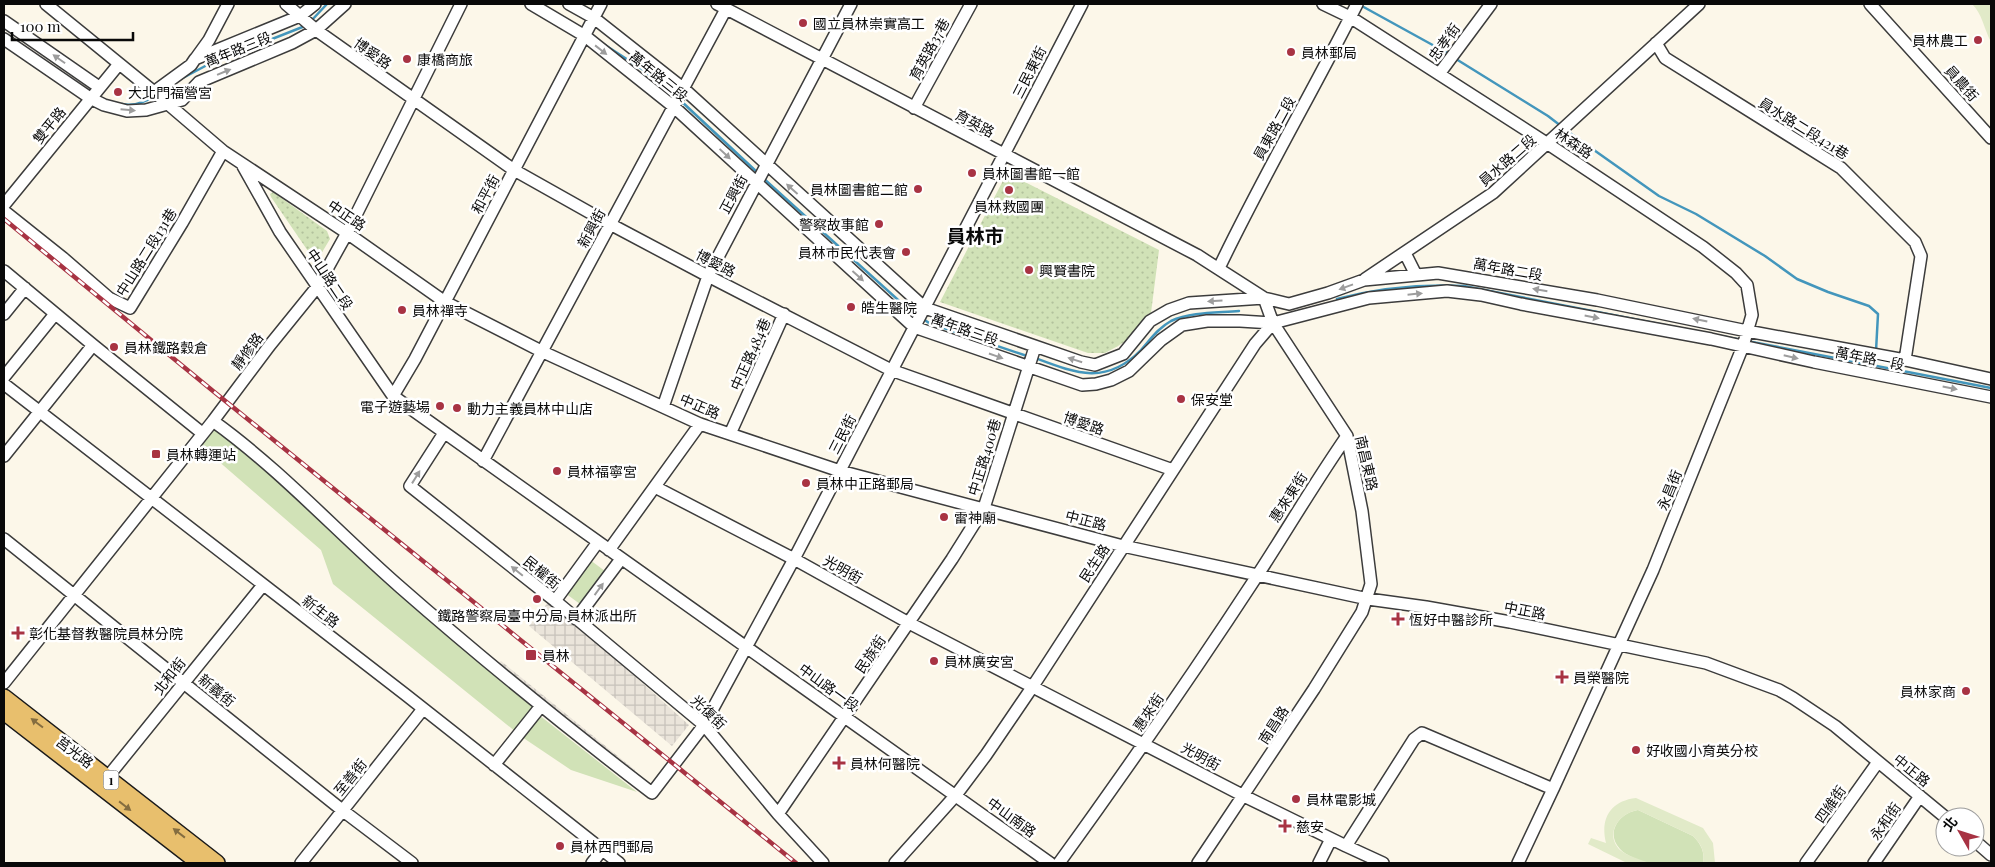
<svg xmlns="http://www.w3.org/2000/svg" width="1995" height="867" viewBox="0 0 1995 867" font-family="'Playfair Display','Noto Sans TC',serif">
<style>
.grass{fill:#d1e2b7}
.park{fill:url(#park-dots)}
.pitch{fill:#e1eac8}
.plaza{fill:url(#plaza-grid)}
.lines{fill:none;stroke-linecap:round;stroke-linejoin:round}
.stream{stroke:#4396bc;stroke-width:2.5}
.minor-casing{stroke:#3c3c3c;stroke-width:14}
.major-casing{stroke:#1a1a1a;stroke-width:18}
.minor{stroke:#fff;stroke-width:11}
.major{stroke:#e8bf6d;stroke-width:15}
.rail-casing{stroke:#a83343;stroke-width:4.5}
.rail{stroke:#fff;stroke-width:2.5;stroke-dasharray:8;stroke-linecap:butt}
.oneway{fill:#9d9d9d}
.oneway2{fill:#846d40}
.poi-dot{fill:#a83343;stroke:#fff;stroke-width:2}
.labels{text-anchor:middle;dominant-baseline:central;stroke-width:5;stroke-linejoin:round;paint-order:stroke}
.shield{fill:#fff;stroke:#535353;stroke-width:1}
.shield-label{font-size:12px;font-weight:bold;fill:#090909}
.poi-label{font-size:14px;fill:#090909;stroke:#fff;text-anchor:start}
.street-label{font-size:14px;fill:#090909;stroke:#fff}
.district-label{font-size:19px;font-weight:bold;fill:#090909;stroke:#fff}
</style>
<defs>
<pattern id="park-dots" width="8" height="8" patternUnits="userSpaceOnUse" patternTransform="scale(1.25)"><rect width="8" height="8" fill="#d1e2b7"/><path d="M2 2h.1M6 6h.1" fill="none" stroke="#b2c19c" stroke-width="1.8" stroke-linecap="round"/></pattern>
<pattern id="plaza-grid" width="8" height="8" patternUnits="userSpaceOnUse" patternTransform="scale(1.25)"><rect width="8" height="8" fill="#eae4da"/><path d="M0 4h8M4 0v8" fill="none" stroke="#c7c2ba"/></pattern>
</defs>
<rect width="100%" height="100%" fill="#fcf7e9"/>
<!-- grass -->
<path class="grass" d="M 217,427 L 533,705 L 533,712 L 516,732 L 333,584 L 321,550 L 201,446 Z
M 590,560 L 605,571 L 580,604 L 565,593 Z
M 539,715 L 637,792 L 571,770 L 522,737 Z
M 1638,810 L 1693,836 C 1701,844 1705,852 1703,863 C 1689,863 1661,866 1648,863 C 1640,861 1625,855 1620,849 C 1605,833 1619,813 1638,810 Z"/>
<!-- park -->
<path class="park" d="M 1007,173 L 1159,250 L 1151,313 L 1127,340 L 1118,346 L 1105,353 L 1088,353 L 940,302 Z
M 273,192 L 327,231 L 330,239 L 321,254 L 310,254 L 271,197 L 270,194 Z"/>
<!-- pitch -->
<path class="pitch" d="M 1972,4 L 1991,4 L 1991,42 C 1984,29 1982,13 1972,4 Z
M 1636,798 L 1703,828 L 1713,843 L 1715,863 L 1703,863 C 1705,851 1701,844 1693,836 L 1638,810 C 1619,813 1604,834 1620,850 C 1627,856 1640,859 1649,863 L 1627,863 L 1588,844 L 1591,838 L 1606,843 C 1600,819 1610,801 1636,798 Z"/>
<!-- plaza -->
<path class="plaza" d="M 550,600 L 689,725 L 672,746 L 529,626 Z
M 501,661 L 635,770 L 632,775 L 497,665 Z"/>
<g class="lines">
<!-- stream -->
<path class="stream" d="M 1360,5 L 1449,54
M 311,21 L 327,4
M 605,45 L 642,69 L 675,96
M 1456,59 L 1548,116 L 1561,126
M 179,80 L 209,64 L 305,26
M 681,101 L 759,174
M 122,104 C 133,106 144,103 154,96
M 1567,131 L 1659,196 L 1696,214 L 1765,256 L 1797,279 L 1828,292 L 1869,306 L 1878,314 L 1876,351
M 763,178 L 907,308 L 918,315
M 1337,299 C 1379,288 1421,284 1464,286 L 1742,340
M 922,318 L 929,323 L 1027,356
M 1747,341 L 1991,388
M 1035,358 C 1075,373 1106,386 1141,350 C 1150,340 1158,328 1171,321 C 1191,312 1217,313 1239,311"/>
<!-- minor casing -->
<g class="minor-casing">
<path id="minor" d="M 46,4 L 154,92 L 223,151 L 347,233 L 445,302 L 543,352 L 700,424 L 840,471 L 1123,546 L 1368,599 L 1426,607 L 1510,622 L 1706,663 L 1779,690 L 1793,698 L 1835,726 L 1945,817
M 286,4 L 316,30 L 514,170 L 610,224 L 708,276 L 891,370 L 1173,470
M 531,4 L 585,36 L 674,107 L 914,327 L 1082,385 L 1096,384 L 1111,380 L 1129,371 L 1161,340 L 1182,325 L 1207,321 L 1240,321 L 1273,323 L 1369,298 L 1447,291 L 1481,295 L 1521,304 L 1711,339 L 1814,362 L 1991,397
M 569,4 L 594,18 L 684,89 L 925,308 L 1081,362 L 1095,365 L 1123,354 L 1150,321 L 1169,310 L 1189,303 L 1264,298 L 1289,304 L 1328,293 L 1364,280 L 1438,273 L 1597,300 L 1747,331 L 1905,360 L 1991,379
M 717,4 L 1197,255 L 1264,298 L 1273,323 L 1347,436 L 1362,511 L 1371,584 L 1362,612 L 1314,689 L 1198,863
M 1870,4 L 1991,138
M 4,21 L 99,87
M 4,39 L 90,98 L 104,105 L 127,111 L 146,110 L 182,100 L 199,82 L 292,43 L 316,30 L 345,4
M 1656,43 L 1665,58 L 1841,168 L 1915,242 L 1921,256 L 1905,360
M 196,58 L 209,40 L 228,4
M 1439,74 L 1491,4
M 154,92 L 191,65 L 195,59 L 300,16 L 315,4
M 914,108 L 971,4
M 243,166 L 280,232 L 393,396 L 1050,863
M 4,205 L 119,64
M 4,211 L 63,258 L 109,298 L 130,308 L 182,223 L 223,151
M 1405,253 L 1416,275
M 1219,268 C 1262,178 1312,93 1357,4
M 4,271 L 93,345 L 202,433
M 1365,279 L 1493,193 L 1699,4
M 4,314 L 25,288
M 4,377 L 55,314
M 4,384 L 406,695 L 619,863
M 393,396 L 415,359 L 601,4
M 663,407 L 708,276 L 851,4
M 213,421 C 281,470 337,532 400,587 C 481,658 566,727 652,793 L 704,725 L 794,559 L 1082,4
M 444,433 L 410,486 L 559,604 L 704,725 L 778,814 L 823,863
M 730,434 L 784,314
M 4,456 L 93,345
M 483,461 L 726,9
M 655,487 L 794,559 L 909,623 L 1244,796 L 1346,846 L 1414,739 L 1422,733 L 1553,789 L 1653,570 L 1743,346 L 1752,315 L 1747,285 L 1736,273 L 1703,247 L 1548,144 L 1350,17 L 1323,4
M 4,539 L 342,810 L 412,863
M 609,550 L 700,424
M 555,601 L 598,542
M 576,619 L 621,559
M 4,683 L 213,421 L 270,345 L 317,287 L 347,233 L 461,4
M 494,765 L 541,706
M 102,784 L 263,585
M 778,814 L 952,559 L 984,508 L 1035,347
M 1975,841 L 1991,855
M 1346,846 L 1383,863
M 301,863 L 423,709
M 592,863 L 602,850
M 895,863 L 956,795 L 986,755 L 1033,686 L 1255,344 L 1273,323
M 1059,863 C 1127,769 1193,674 1257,576 C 1287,530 1315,482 1347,436
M 1319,863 L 1331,839
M 1518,863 L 1553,789
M 1806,863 L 1878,762
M 1874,863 L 1920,796"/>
</g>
<!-- major casing -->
<g class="major-casing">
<path id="major" d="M 4,697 L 217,863
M 4,712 L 199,863"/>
</g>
<!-- minor -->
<use href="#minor" class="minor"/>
<!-- major -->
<use href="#major" class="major"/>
<!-- rail casing -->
<g class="rail-casing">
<path id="rail" d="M 4,219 L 213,391 L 796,863"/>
</g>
<!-- rail -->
<use href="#rail" class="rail"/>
</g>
<!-- one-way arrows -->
<defs><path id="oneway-solid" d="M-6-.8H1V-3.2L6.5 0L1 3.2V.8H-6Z" transform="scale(1.25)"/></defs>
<g class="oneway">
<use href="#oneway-solid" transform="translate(601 50) rotate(38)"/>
<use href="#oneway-solid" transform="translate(59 59) rotate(-145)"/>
<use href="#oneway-solid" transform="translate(224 72) rotate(-22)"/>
<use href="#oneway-solid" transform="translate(128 110) rotate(5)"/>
<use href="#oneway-solid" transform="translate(725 154) rotate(43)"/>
<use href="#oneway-solid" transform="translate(792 189) rotate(-138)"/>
<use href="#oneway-solid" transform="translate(858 276) rotate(42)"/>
<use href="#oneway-solid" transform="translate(1346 287) rotate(160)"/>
<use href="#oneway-solid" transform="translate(1540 290) rotate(-170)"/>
<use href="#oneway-solid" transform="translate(1415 294) rotate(-6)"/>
<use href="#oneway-solid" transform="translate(1215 301) rotate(177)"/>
<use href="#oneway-solid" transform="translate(1592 317) rotate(11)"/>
<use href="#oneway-solid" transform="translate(1700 320) rotate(-168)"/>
<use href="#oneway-solid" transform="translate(996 356) rotate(19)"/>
<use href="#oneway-solid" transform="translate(1791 357) rotate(13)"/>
<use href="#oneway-solid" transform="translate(1075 360) rotate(-163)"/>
<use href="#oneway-solid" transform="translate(1950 388) rotate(11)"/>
<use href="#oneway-solid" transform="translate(416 477) rotate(-58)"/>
<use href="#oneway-solid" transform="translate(517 571) rotate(-141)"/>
<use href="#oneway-solid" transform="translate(599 589) rotate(-54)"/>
</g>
<g class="oneway2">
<use href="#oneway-solid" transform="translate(37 723) rotate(-143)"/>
<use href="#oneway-solid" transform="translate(125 806) rotate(38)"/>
<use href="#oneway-solid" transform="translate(179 833) rotate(-142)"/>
</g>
<!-- markers -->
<g class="poi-dot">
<circle cx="803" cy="23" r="5"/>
<circle cx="1978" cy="40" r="5"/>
<circle cx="1291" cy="52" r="5"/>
<circle cx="407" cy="59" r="5"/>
<circle cx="118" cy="92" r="5"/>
<circle cx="972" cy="173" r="5"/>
<circle cx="918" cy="189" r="5"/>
<circle cx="1009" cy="190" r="5"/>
<circle cx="879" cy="224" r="5"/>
<circle cx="906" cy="252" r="5"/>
<circle cx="1029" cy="270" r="5"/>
<circle cx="851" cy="307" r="5"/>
<circle cx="402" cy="310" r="5"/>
<circle cx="114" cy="347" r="5"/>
<circle cx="1181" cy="399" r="5"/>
<circle cx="440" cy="406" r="5"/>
<circle cx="457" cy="408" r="5"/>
<rect x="151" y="449" width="10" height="10" rx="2.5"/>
<circle cx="557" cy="471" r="5"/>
<circle cx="806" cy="483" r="5"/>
<circle cx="944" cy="517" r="5"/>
<circle cx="537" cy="599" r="5"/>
<path d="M1395.5 611.5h5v5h5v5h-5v5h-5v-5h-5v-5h5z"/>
<path d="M15.5 625.5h5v5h5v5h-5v5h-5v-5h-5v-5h5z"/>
<rect x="525" y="649" width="12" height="12" rx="2.5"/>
<circle cx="934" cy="661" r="5"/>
<path d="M1559.5 669.5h5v5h5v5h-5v5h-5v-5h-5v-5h5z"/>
<circle cx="1966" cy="691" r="5"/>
<circle cx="1636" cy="750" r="5"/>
<path d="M836.5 755.5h5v5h5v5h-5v5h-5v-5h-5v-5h5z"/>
<circle cx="1296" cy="799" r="5"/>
<path d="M1282.5 818.5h5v5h5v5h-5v5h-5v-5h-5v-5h5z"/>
<circle cx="560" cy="846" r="5"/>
</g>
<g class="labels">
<!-- shield labels -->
<rect class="shield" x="103.5" y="770.5" width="15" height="19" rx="4"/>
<g class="shield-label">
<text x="111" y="780">1</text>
</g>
<!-- poi labels -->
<g class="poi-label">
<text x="813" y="23">國立員林崇實高工</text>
<text x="1968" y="40" text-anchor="end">員林農工</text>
<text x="1301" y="52">員林郵局</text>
<text x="417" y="59">康橋商旅</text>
<text x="128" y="92">大北門福營宮</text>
<text x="982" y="173">員林圖書館一館</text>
<text x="908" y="189" text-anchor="end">員林圖書館二館</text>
<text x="1009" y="206" text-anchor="middle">員林救國團</text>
<text x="869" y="224" text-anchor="end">警察故事館</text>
<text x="896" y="252" text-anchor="end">員林市民代表會</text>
<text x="1039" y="270">興賢書院</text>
<text x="861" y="307">皓生醫院</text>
<text x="412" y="310">員林禪寺</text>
<text x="124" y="347">員林鐵路穀倉</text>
<text x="1191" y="399">保安堂</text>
<text x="430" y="406" text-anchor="end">電子遊藝場</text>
<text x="467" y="408">動力主義員林中山店</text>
<text x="166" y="454">員林轉運站</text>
<text x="567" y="471">員林福寧宮</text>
<text x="816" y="483">員林中正路郵局</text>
<text x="954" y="517">雷神廟</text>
<text x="537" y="615" text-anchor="middle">鐵路警察局臺中分局 員林派出所</text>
<text x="1409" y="619">恆好中醫診所</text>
<text x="29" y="633">彰化基督教醫院員林分院</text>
<text x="542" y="655">員林</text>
<text x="944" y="661">員林廣安宮</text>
<text x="1573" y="677">員榮醫院</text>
<text x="1956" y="691" text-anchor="end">員林家商</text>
<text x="1646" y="750">好收國小育英分校</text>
<text x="850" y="763">員林何醫院</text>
<text x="1306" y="799">員林電影城</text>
<text x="1296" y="826">慈安</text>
<text x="570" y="846">員林西門郵局</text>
</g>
<!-- street labels -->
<g class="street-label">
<text transform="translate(1444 42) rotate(-54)">忠孝街</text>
<text transform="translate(238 49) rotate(-22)">萬年路三段</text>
<text transform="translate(929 49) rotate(-62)">育英路37巷</text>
<text transform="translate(373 53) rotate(35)">博愛路</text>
<text transform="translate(1029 72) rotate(-63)">三民東街</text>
<text transform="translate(659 76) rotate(39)">萬年路三段</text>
<text transform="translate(1962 83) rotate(48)">員農街</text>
<text transform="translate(975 123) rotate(28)">育英路</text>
<text transform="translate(49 125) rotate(-51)">雙平路</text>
<text transform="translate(1274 128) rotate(-61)">員東路二段</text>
<text transform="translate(1804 128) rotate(32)">員水路二段421巷</text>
<text transform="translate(1574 143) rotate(34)">林森路</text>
<text transform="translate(1507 160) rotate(-41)">員水路二段</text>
<text transform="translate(485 194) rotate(-62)">和平街</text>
<text transform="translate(733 194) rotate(-62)">正興街</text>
<text transform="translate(347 215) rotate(34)">中正路</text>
<text transform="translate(591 228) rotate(-62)">新興街</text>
<text transform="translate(146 252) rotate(-58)">中山路二段131巷</text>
<text transform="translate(716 263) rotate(27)">博愛路</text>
<text transform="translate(1508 269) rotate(10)">萬年路二段</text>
<text transform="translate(330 279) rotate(56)">中山路二段</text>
<text transform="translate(965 329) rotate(19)">萬年路三段</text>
<text transform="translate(247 351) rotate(-53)">靜修路</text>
<text transform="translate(750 354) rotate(-66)">中正路484巷</text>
<text transform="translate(1870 358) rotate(11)">萬年路一段</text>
<text transform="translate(700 406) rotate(23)">中正路</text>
<text transform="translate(1084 423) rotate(19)">博愛路</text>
<text transform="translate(842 434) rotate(-63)">三民街</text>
<text transform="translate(984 457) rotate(-73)">中正路400巷</text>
<text transform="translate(1367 463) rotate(77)">南昌東路</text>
<text transform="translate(1669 490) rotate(-68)">永昌街</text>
<text transform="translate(1288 497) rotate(-57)">惠來東街</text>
<text transform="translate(1086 520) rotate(15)">中正路</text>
<text transform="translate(1094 563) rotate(-57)">民生路</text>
<text transform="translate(843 569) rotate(29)">光明街</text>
<text transform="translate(542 572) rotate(39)">民權街</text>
<text transform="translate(1525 610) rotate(11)">中正路</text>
<text transform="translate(321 611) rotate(38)">新生路</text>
<text transform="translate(870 654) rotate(-56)">民族街</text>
<text transform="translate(169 676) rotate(-52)">北和街</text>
<text transform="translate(829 687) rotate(36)">中山路一段</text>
<text transform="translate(217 690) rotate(39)">新義街</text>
<text transform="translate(709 712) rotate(44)">光復街</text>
<text transform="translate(1148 712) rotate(-56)">惠來街</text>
<text transform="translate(1273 725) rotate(-57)">南昌路</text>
<text transform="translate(75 752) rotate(37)">莒光路</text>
<text transform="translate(1201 756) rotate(28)">光明街</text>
<text transform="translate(1912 770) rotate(39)">中正路</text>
<text transform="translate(350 777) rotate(-51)">至善街</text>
<text transform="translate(1830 804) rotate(-55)">四維街</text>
<text transform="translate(1012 817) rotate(36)">中山南路</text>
<text transform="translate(1885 821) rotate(-55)">永和街</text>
</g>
<!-- district labels -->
<g class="district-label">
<text x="975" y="235">員林市</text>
</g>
</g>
<!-- border -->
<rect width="1995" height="867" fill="none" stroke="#090909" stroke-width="10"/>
<!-- north arrow -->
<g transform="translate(1960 832) rotate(309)"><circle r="24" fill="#ffffff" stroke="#9d9d9d"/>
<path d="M0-4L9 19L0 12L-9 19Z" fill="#a83343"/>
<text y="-8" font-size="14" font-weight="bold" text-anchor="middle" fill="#090909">北</text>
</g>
<!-- scale -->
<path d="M12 32v8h121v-8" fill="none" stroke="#090909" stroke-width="2.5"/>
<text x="20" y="32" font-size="15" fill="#090909" stroke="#ffffff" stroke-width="4" paint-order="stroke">100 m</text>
</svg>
